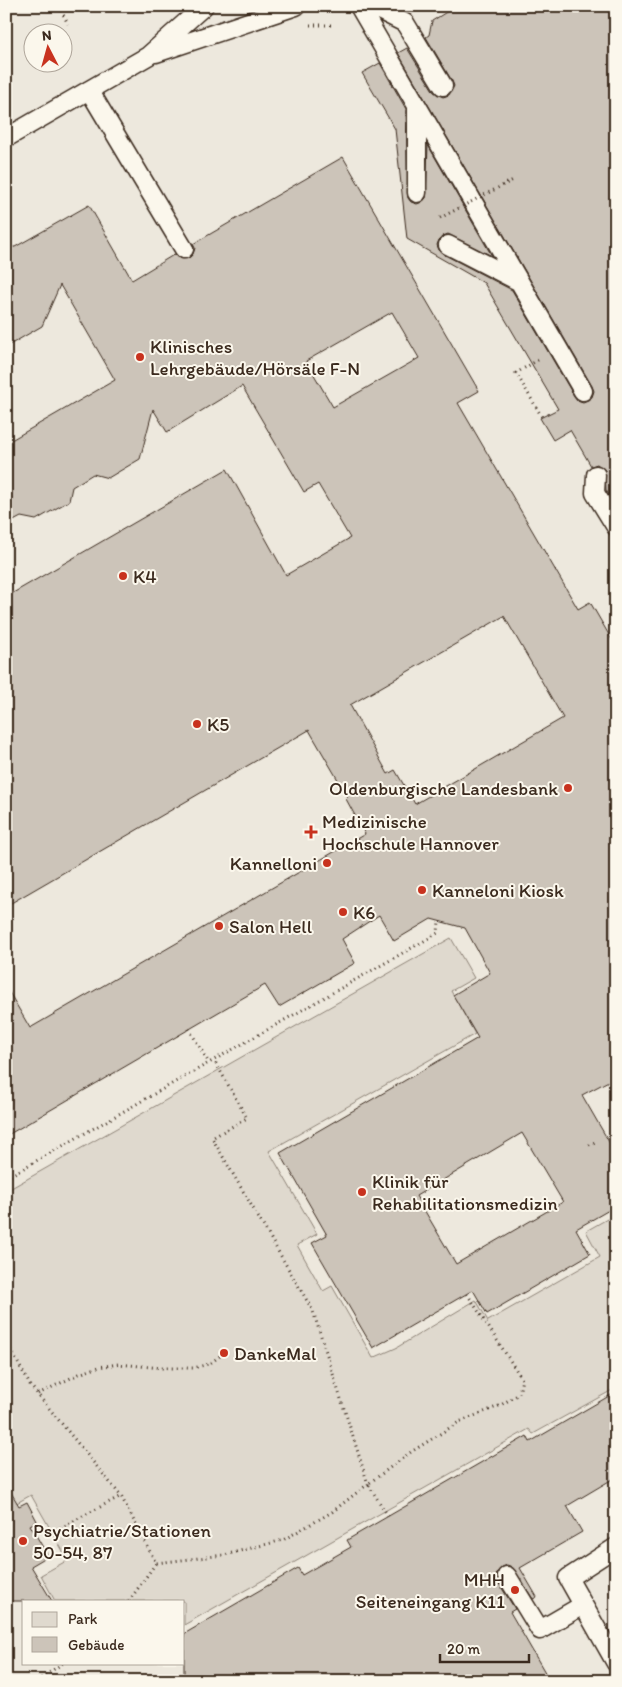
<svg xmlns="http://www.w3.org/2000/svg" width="622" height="1687" viewBox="0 0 622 1687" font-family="Itim,sans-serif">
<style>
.built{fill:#ede8dd;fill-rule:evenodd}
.green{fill:#dfd9ce;stroke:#8d8276}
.building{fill:#ccc4b9;stroke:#3b2a1e;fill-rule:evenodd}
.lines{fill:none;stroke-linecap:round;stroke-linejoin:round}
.lane-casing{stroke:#3b2a1e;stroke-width:21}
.path{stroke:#3b2a1e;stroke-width:3;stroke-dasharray:1 4;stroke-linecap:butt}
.lane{stroke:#fbf7ec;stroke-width:18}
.path-bridge{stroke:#3b2a1e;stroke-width:3;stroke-dasharray:1 4;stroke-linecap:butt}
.poi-dot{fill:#c8321e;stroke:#fbf7ec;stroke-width:2}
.labels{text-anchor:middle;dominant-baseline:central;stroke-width:4;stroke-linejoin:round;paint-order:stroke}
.poi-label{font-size:19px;fill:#3b2a1e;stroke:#fbf7ec;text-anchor:start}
</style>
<rect width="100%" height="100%" fill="#fbf7ec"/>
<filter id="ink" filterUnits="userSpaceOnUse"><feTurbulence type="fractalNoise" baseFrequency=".02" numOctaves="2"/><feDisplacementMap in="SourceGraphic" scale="10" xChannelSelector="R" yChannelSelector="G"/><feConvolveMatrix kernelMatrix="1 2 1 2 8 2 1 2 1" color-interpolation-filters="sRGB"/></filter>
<g filter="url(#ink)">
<!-- built -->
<path class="built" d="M 6,6 L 616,6 L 616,1681 L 6,1681 ZM 32,32 L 62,32 L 62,62 L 32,62 ZM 24,1601 L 184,1601 L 184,1663 L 24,1663 Z"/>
<!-- green -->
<path class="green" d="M 451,938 L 474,978 L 451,991 L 475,1034 L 269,1151 L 317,1234 L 297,1245 L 323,1291 L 332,1286 L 373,1358 L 396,1348 L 476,1300 L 488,1321 L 600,1257 L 586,1231 L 616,1214 L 616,1388 L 533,1434 L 529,1429 L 184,1625 L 184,1601 L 55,1601 L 41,1575 L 68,1560 L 31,1495 L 6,1509 L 6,1191 Z"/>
<!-- building -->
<path class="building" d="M 456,6 L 616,6 L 616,506 L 606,490 L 605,470 L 597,464 L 591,466 L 570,430 L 553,440 L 540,418 L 558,409 L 484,283 L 407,239 L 395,129 L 362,73 L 380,63 L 406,109 L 408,198 L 411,202 L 417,204 L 422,202 L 426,198 L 428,145 L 492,256 L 448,234 L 443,236 L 439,240 L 437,245 L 439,250 L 443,254 L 512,290 L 574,396 L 577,400 L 583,402 L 588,400 L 592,397 L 594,391 L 592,386 L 398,53 L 407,48 L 434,92 L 443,97 L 449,95 L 454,86 L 452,81 L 426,37 L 429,35 L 432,21 Z
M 343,157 L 479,391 L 458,403 L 578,609 L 590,602 L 616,647 L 616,1077 L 582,1095 L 616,1154 L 616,1206 L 576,1229 L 590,1254 L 487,1314 L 473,1290 L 373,1348 L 312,1243 L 327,1235 L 280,1153 L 478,1038 L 453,995 L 490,973 L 465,928 L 431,919 L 394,941 L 379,915 L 342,939 L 355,963 L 279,1007 L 265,985 L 6,1136 L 6,987 L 30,1028 L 365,834 L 346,799 L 348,797 L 309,730 L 6,906 L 6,597 L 227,469 L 286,575 L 350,538 L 318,484 L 304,492 L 242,386 L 167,432 L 153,409 L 140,459 L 108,478 L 93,474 L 72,487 L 69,501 L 36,520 L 21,517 L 6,525 L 6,443 L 115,380 L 60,285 L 42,326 L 6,347 L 6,247 L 15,247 L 89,205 L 132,280 L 175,254 L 179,258 L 189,258 L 193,254 L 195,248 L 193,244 ZM 392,312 L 419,358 L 333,407 L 306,361 ZM 504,616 L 563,718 L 415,804 L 395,770 L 388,774 L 350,705 ZM 522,1133 L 563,1202 L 456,1264 L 416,1196 Z
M 616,1392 L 616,1477 L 567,1506 L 582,1532 L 520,1568 L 537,1597 L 533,1599 L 512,1567 L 507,1565 L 502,1567 L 498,1571 L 496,1576 L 498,1582 L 515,1609 L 510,1612 L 550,1681 L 184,1681 L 184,1634 L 298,1568 L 302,1575 L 351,1547 L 347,1540 L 527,1436 L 530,1442 Z
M 6,1484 L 19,1506 L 27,1502 L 37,1521 L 30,1525 L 48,1556 L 31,1566 L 52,1601 L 6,1601 Z"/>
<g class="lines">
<!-- lane casing -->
<g class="lane-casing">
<path id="lane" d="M 359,6 L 583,391
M 371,6 L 405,23 L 443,86
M 156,53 L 296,6
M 89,90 L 184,249
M 417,106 L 417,193
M 6,138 L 148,56 L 204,6
M 448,245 L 518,281
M 596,475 L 595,493 L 616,527
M 616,1547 L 568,1578 L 616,1663
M 507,1576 L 540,1630 L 583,1605"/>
</g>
<!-- path -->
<path class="path" d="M 59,6 L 68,24
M 310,25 L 334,25
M 538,360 L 516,373 L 542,417
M 189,1029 L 209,1063
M 589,1145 L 597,1141
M 6,1178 L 438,933 L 439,921
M 6,1341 L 30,1385 L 121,1496 L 156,1563 L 224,1555 L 283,1540 L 332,1512 L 368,1484 L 313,1311 L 212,1138 L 247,1118 L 214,1060
M 38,1394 L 79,1374 L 99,1367 L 118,1364 L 162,1368 L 193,1368 L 209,1364 L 224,1353
M 388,1516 L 368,1484 L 411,1452 L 459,1422 L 499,1406 L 519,1394 L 522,1379 L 466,1292
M 60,1528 L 121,1496
M 129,1601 L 156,1563
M 37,1681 L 63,1663"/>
<!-- lane -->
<use href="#lane" class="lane"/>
<!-- path-bridge -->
<path class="path-bridge" d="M 440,218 L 513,180"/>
</g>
</g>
<!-- markers -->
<g class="poi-dot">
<circle cx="140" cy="357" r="5"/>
<circle cx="123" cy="576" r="5"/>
<circle cx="197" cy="724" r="5"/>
<circle cx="568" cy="788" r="5"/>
<path d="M308.5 824.5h5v5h5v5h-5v5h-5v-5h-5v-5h5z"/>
<circle cx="327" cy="863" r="5"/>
<circle cx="422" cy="890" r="5"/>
<circle cx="343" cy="912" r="5"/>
<circle cx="219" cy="926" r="5"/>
<circle cx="362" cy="1192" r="5"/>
<circle cx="224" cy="1353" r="5"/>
<circle cx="23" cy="1541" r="5"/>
<circle cx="515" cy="1590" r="5"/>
</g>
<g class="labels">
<!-- poi labels -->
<g class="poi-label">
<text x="150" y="346">Klinisches<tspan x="150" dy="22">Lehrgebäude/Hörsäle F-N</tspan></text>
<text x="133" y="576">K4</text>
<text x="207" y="724">K5</text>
<text x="558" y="788" text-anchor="end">Oldenburgische Landesbank</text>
<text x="322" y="821">Medizinische<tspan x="322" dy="22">Hochschule Hannover</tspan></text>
<text x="317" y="863" text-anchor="end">Kannelloni</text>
<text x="432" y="890">Kanneloni Kiosk</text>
<text x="353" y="912">K6</text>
<text x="229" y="926">Salon Hell</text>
<text x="372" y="1181">Klinik für<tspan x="372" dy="22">Rehabilitationsmedizin</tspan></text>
<text x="234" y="1353">DankeMal</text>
<text x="33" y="1530">Psychiatrie/Stationen<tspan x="33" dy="22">50-54, 87</tspan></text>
<text x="505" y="1579" text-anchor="end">MHH<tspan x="505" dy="22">Seiteneingang K11</tspan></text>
</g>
</g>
<!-- margin -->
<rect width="622" height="1687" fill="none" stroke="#fbf7ec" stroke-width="25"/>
<rect x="12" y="12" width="597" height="1662" fill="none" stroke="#3b2a1e" stroke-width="2" filter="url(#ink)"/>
<!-- legend -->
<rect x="22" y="1600" width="162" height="65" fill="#fbf7ec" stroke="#aea59a"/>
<rect x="32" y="1612" width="25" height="15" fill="#dfd9ce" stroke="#aea59a"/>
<text x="68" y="1624" font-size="15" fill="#3b2a1e">Park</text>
<rect x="32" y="1637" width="25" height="15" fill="#ccc4b9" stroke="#aea59a"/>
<text x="68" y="1650" font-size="15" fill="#3b2a1e">Gebäude</text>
<!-- north arrow -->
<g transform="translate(48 48) rotate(354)"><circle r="24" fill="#fbf7ec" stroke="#aea59a"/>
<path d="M0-4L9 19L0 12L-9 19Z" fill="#c8321e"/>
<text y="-8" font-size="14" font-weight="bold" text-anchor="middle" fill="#3b2a1e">N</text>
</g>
<!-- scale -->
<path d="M440 1654v8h89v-8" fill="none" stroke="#3b2a1e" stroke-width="2.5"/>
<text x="447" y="1654" font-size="15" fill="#3b2a1e" stroke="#fbf7ec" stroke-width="4" paint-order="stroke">20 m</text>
</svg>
